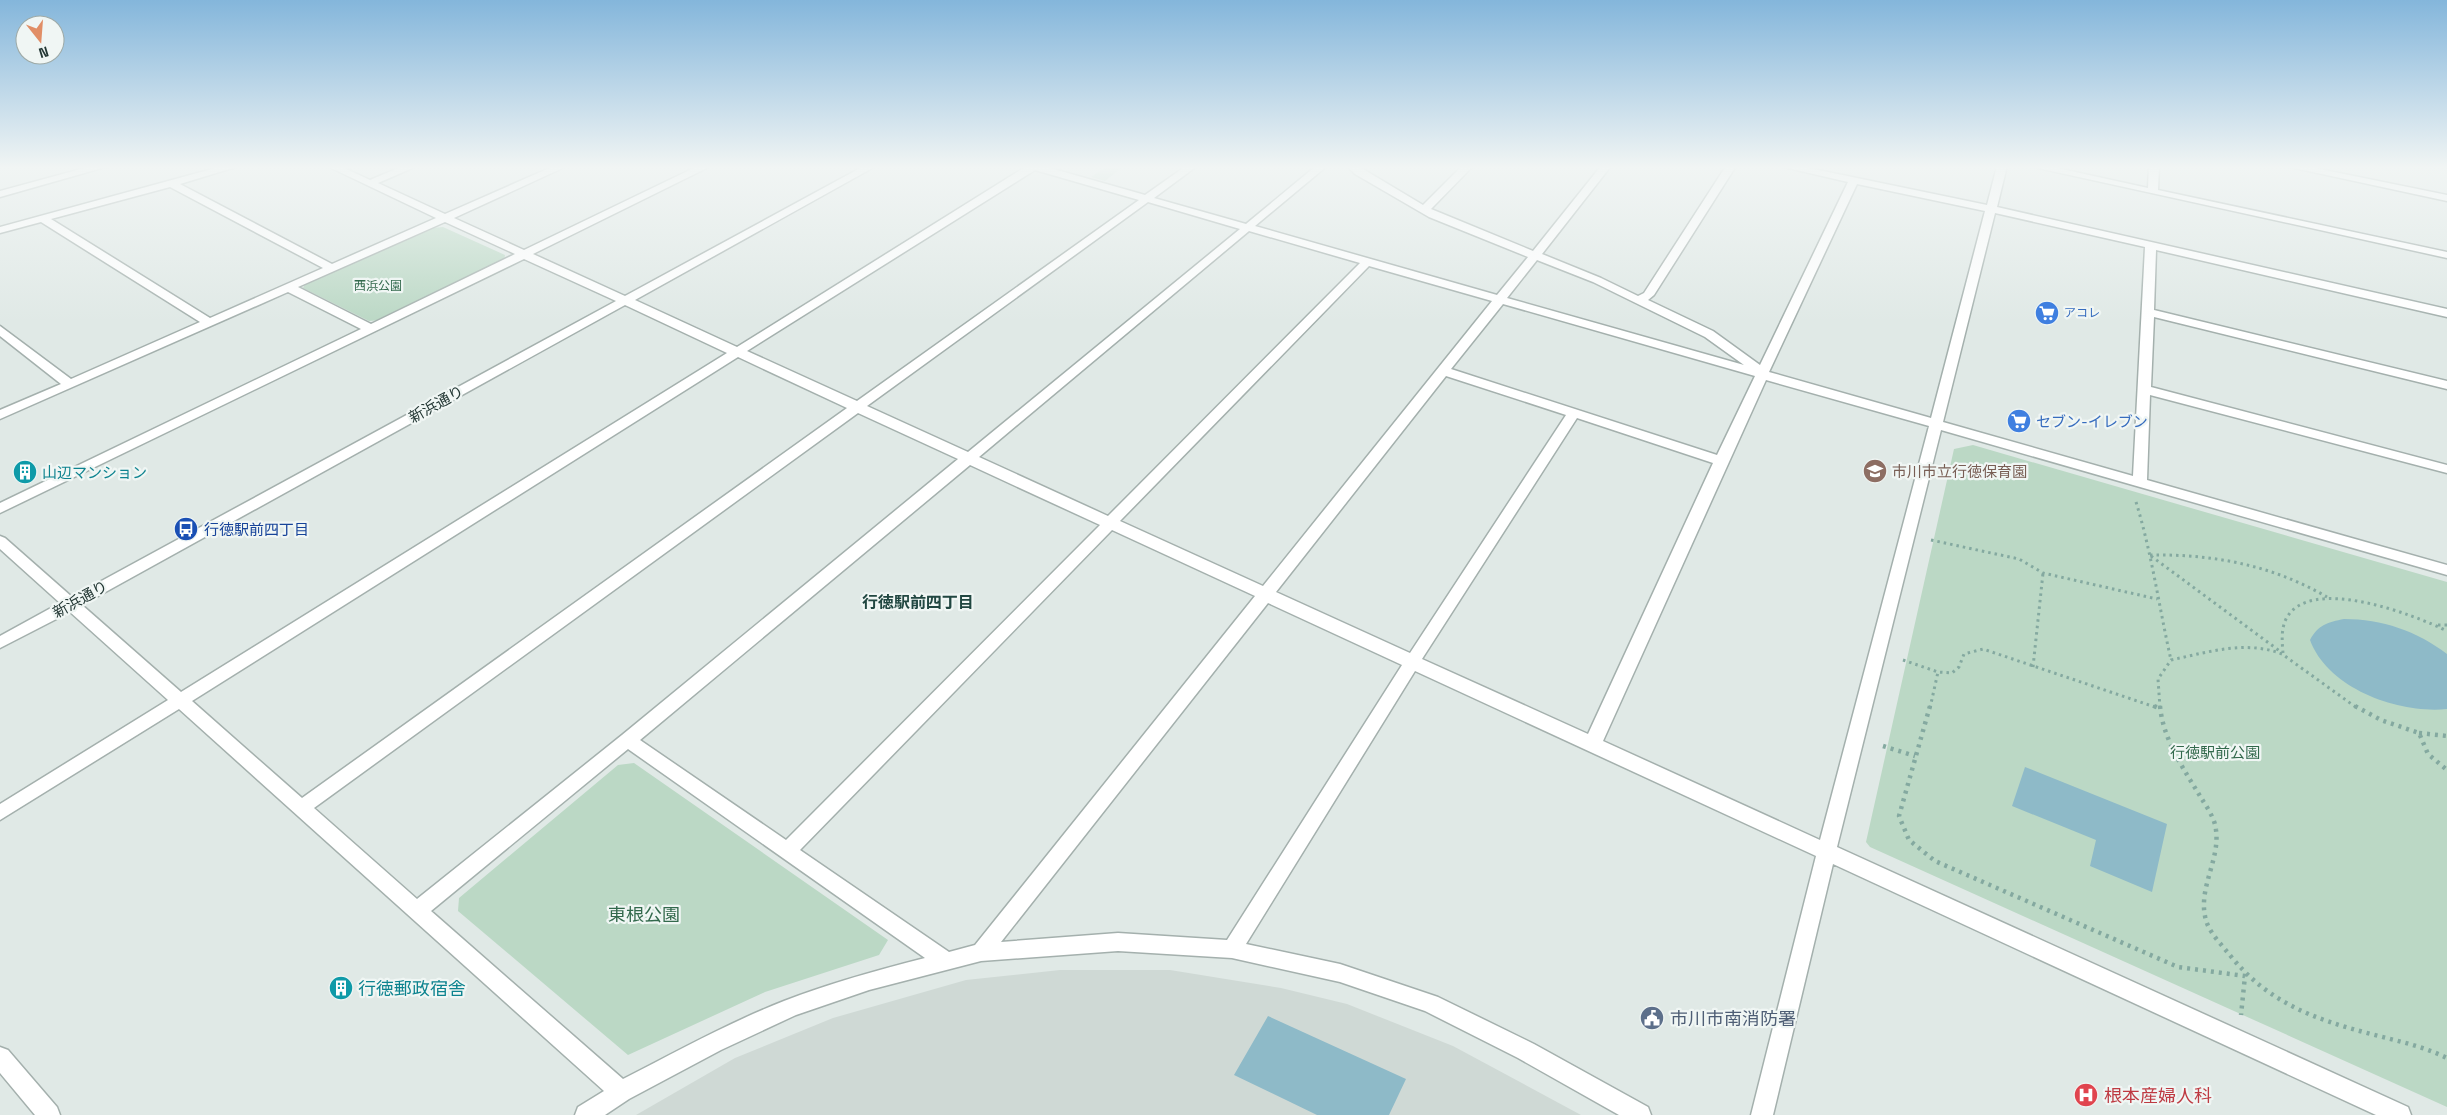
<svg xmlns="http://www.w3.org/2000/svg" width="2447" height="1115" viewBox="0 0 2447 1115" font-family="'Space Grotesk','Noto Sans JP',sans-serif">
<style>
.built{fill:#cfd9d5}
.green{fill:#bbd8c5}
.water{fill:#8ebac8}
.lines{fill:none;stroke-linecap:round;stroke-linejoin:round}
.minor-casing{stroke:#a4b0ad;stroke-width:3}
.path-far1{stroke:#84a9a0;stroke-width:3;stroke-dasharray:2.5 4;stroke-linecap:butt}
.path{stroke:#84a9a0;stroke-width:4.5;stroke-dasharray:3 5;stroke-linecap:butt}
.minor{fill:#fff;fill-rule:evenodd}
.labels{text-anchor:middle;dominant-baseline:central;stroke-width:4.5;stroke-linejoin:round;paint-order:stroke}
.far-park-label{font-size:12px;fill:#32694c;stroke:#f0f6f4}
.far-shop-label{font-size:12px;fill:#366cbe;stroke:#f0f6f4;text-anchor:start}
.street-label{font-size:15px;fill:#233734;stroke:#f0f6f4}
.shop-label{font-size:15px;fill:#366cbe;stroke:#f0f6f4;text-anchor:start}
.education-label{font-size:15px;fill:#785e54;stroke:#f0f6f4;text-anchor:start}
.culture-label{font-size:15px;fill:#0d838f;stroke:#f0f6f4;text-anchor:start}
.transit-label{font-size:15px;fill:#164399;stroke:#f0f6f4;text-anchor:start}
.park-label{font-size:15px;fill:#32694c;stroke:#f0f6f4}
.neighbourhood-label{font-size:16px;font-weight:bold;fill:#214741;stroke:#f0f6f4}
.near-park-label{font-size:18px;fill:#32694c;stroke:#f0f6f4}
.near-culture-label{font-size:18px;fill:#0d838f;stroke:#f0f6f4;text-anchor:start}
.near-service-label{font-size:18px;fill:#4e5e75;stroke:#f0f6f4;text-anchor:start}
.near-health-label{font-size:18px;fill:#be3a42;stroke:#f0f6f4;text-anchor:start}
</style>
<rect width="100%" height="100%" fill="#e0e9e6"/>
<!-- built -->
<path class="built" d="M 1060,970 L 1170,970 L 1281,988 L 1347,1004 L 1453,1046 L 1581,1115 L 636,1115 L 735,1058 L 833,1018 L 966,980 Z"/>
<!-- green -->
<path class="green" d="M 1107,166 L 1124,166 L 1105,181 L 1091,177 Z
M 443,227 L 505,255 L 504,260 L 380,320 L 369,321 L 303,288 L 305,284 L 431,228 Z
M 1973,445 L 2447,582 L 2447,1107 L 1870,847 L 1866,842 L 1954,449 Z
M 634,763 L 888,940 L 879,955 L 765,992 L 628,1055 L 458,911 L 459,898 L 618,765 Z"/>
<!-- water -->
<path class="water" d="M 2344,619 C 2382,619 2417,631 2447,654 L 2447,709 C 2399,714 2328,689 2310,640 C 2318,625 2328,622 2344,619 Z
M 2025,767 L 2167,824 L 2152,892 L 2090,866 L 2096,840 L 2012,806 Z
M 1268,1016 L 1406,1079 L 1389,1115 L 1317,1115 L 1234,1075 Z"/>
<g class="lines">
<!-- minor casing -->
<g class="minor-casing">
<path id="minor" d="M 92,166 L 109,166 L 0,197 L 0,191 Z
M 223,166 L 239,166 L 180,184 L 332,264 L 436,218 L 327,166 L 340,166 L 370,180 L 403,166 L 417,166 L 378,183 L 445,214 L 554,166 L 567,166 L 454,218 L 524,250 L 698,166 L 711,166 L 533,254 L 625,296 L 864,166 L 876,166 L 635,300 L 737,347 L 1027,166 L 1043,166 L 1145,195 L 1186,166 L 1197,166 L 1154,198 L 1246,224 L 1316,166 L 1327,166 L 1255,226 L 1497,295 L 1528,257 L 1429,217 L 1355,174 L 1347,166 L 1358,166 L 1423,205 L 1462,166 L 1473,166 L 1431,209 L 1533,251 L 1601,166 L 1611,166 L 1542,254 L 1601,278 L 1638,296 L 1644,293 L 1726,166 L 1736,166 L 1654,295 L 1648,300 L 1713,331 L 1760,365 L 1848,182 L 1779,166 L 1799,166 L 1987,205 L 1997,166 L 2007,166 L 1997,207 L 2447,309 L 2447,317 L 2156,250 L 2154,310 L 2447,381 L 2447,389 L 2154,317 L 2151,387 L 2447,465 L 2447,473 L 2150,395 L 2147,480 L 2447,565 L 2447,575 L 1941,430 L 1837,847 L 2408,1107 L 2411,1115 L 2376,1115 L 1833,864 L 1773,1115 L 1751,1115 L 1816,856 L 1415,671 L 1246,944 L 1340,964 L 1438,997 L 1534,1044 L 1648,1107 L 1651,1115 L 1619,1115 L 1518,1058 L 1425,1011 L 1340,982 L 1232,958 L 1118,951 L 981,961 L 869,990 L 796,1015 L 721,1050 L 629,1099 L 605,1115 L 575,1115 L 578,1107 L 604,1091 L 179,709 L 0,820 L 0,804 L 168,700 L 70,612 L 0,648 L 0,636 L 60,603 L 0,549 L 0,536 L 5,538 L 72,597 L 616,301 L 524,259 L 0,513 L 0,503 L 361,329 L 288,292 L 0,419 L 0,410 L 61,384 L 0,336 L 0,326 L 71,379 L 200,322 L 41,222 L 0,233 L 0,227 ZM 1035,170 L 1139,200 L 857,401 L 747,351 ZM 1857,184 L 1985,211 L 1931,418 L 1769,372 ZM 170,187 L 323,268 L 210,318 L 51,219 ZM 1148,202 L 1240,229 L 968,452 L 867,406 ZM 1995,213 L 2145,247 L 2133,476 L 1943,422 ZM 445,222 L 515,254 L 371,324 L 298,287 ZM 1249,231 L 1360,263 L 1108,516 L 979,457 ZM 1537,260 L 1593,282 L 1705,337 L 1744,365 L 1507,298 ZM 1369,266 L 1492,301 L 1263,586 L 1120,521 ZM 1503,304 L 1755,376 L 1717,455 L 1451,369 ZM 625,305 L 727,353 L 181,692 L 82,605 ZM 738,357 L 847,408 L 302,798 L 192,701 ZM 1446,376 L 1566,415 L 1410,653 L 1276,592 ZM 1766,380 L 1929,426 L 1820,840 L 1603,741 ZM 858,413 L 958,459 L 622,735 L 417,899 L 314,808 ZM 1577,418 L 1713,463 L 1588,734 L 1422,659 ZM 970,465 L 1100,525 L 786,840 L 640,740 ZM 1112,530 L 1255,596 L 975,945 L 949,952 L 800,850 ZM 1268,603 L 1402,665 L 1227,940 L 1118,933 L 1001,942 ZM 628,749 L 925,958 C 878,970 830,983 784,1001 C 728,1023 676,1052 623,1079 L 431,911 Z
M 2029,166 L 2048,166 L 2148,188 L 2149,166 L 2159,166 L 2158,190 L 2447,252 L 2447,258 Z
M 2285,166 L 2305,166 L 2447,195 L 2447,201 Z
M 0,1047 L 8,1050 L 57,1107 L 60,1115 L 35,1115 L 0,1073 Z"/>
</g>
<!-- path-far1 -->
<path class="path-far1" d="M 2136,502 C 2152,554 2159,607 2171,660
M 1931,540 L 2019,559 L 2043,573 L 2157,599
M 2150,555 C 2213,554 2272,565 2327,597
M 2151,556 L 2281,652
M 2438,625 L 2447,625
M 2283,653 C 2282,642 2281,629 2286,619 C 2309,574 2415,615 2447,631
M 1903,660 L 1938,672 L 1952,673 L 1959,667 L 1964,654 L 1983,649 L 2158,708
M 2033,667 L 2043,573
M 1930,708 L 1938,672
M 2160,708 L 2158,679 L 2171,660 C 2208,652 2246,640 2282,654 L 2357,708"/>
<!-- path -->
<path class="path" d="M 1930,706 L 1899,816 L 1909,840 L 1935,861 L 2178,967 L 2245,976 L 2241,1015
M 2154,706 L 2159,708
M 2160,706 C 2163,739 2183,768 2200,796 C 2206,806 2215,818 2216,830 C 2220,859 2199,887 2205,916 C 2207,930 2220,943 2229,954 C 2267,1002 2313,1019 2371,1034 C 2397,1041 2423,1046 2447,1058
M 2355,706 L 2381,720 L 2419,733 L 2428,754 L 2447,770
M 2419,733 L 2447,736
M 1883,746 L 1915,756"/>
<!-- minor -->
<use href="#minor" class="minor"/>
</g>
<!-- sky -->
<linearGradient id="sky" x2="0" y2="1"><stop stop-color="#84b6db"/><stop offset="0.52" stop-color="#f1f5f4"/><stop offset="1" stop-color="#f1f5f4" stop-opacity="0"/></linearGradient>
<rect width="2447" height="322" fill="url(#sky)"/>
<!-- icons -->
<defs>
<g id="supermarket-disc" transform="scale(1.25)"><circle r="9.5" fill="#3f7fe0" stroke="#f0f6f4"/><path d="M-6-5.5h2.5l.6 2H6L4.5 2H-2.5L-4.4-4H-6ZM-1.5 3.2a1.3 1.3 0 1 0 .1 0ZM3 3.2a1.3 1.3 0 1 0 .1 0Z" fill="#fff"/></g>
<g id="school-disc" transform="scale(1.25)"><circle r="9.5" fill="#8d6e63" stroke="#f0f6f4"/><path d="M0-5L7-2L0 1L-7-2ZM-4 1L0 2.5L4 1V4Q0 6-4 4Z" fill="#fff"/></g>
<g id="building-disc" transform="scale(1.25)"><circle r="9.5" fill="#0f9aa8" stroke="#f0f6f4"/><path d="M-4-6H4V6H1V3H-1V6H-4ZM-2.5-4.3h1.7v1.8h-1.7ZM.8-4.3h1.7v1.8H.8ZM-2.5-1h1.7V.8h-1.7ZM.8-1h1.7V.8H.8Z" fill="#fff"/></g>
<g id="bus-disc" transform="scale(1.25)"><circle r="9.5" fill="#1a4fb4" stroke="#f0f6f4"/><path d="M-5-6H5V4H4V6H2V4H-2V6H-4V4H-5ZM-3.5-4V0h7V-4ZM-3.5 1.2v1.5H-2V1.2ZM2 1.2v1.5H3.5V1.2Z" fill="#fff"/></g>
<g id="civic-disc" transform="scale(1.25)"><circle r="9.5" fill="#5c6f8a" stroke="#f0f6f4"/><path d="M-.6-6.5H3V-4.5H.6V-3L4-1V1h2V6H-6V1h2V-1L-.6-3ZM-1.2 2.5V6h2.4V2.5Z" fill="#fff"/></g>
<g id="hospital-disc" transform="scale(1.25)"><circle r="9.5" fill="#e0444e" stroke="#f0f6f4"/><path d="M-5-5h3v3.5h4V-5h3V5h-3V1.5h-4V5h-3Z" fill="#fff"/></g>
</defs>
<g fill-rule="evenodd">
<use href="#supermarket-disc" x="2047" y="313"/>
<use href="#supermarket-disc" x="2019" y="421"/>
<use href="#school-disc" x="1875" y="471"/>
<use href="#building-disc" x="25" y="472"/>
<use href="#bus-disc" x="186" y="529"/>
<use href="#building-disc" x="341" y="988"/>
<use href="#civic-disc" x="1652" y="1018"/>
<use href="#hospital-disc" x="2086" y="1095"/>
</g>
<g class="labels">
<!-- far-park labels -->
<g class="far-park-label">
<text x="378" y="286">西浜公園</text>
</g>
<!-- far-shop labels -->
<g class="far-shop-label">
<text x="2064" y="313">アコレ</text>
</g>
<!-- street labels -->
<g class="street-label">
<text transform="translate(436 404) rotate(-29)">新浜通り</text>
<text transform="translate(80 599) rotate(-29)">新浜通り</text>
</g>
<!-- shop labels -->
<g class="shop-label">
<text x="2036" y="421">セブン-イレブン</text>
</g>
<!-- education labels -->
<g class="education-label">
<text x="1892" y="471">市川市立行徳保育園</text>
</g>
<!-- culture labels -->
<g class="culture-label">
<text x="42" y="472">山辺マンション</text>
</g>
<!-- transit labels -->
<g class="transit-label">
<text x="204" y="529">行徳駅前四丁目</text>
</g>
<!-- park labels -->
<g class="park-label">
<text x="2215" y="752">行徳駅前公園</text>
</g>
<!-- neighbourhood labels -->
<g class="neighbourhood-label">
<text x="918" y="602">行徳駅前四丁目</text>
</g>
<!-- near-park labels -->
<g class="near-park-label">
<text x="644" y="914">東根公園</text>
</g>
<!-- near-culture labels -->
<g class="near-culture-label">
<text x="358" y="988">行徳郵政宿舎</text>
</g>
<!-- near-service labels -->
<g class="near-service-label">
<text x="1670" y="1018">市川市南消防署</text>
</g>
<!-- near-health labels -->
<g class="near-health-label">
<text x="2104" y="1095">根本産婦人科</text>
</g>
</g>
<!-- north arrow -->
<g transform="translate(40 40) rotate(163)"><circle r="24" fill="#f0f6f4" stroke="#9eaaa7"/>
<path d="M0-4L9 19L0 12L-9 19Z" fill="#e18e66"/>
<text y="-8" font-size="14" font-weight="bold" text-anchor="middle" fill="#233734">N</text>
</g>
</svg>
